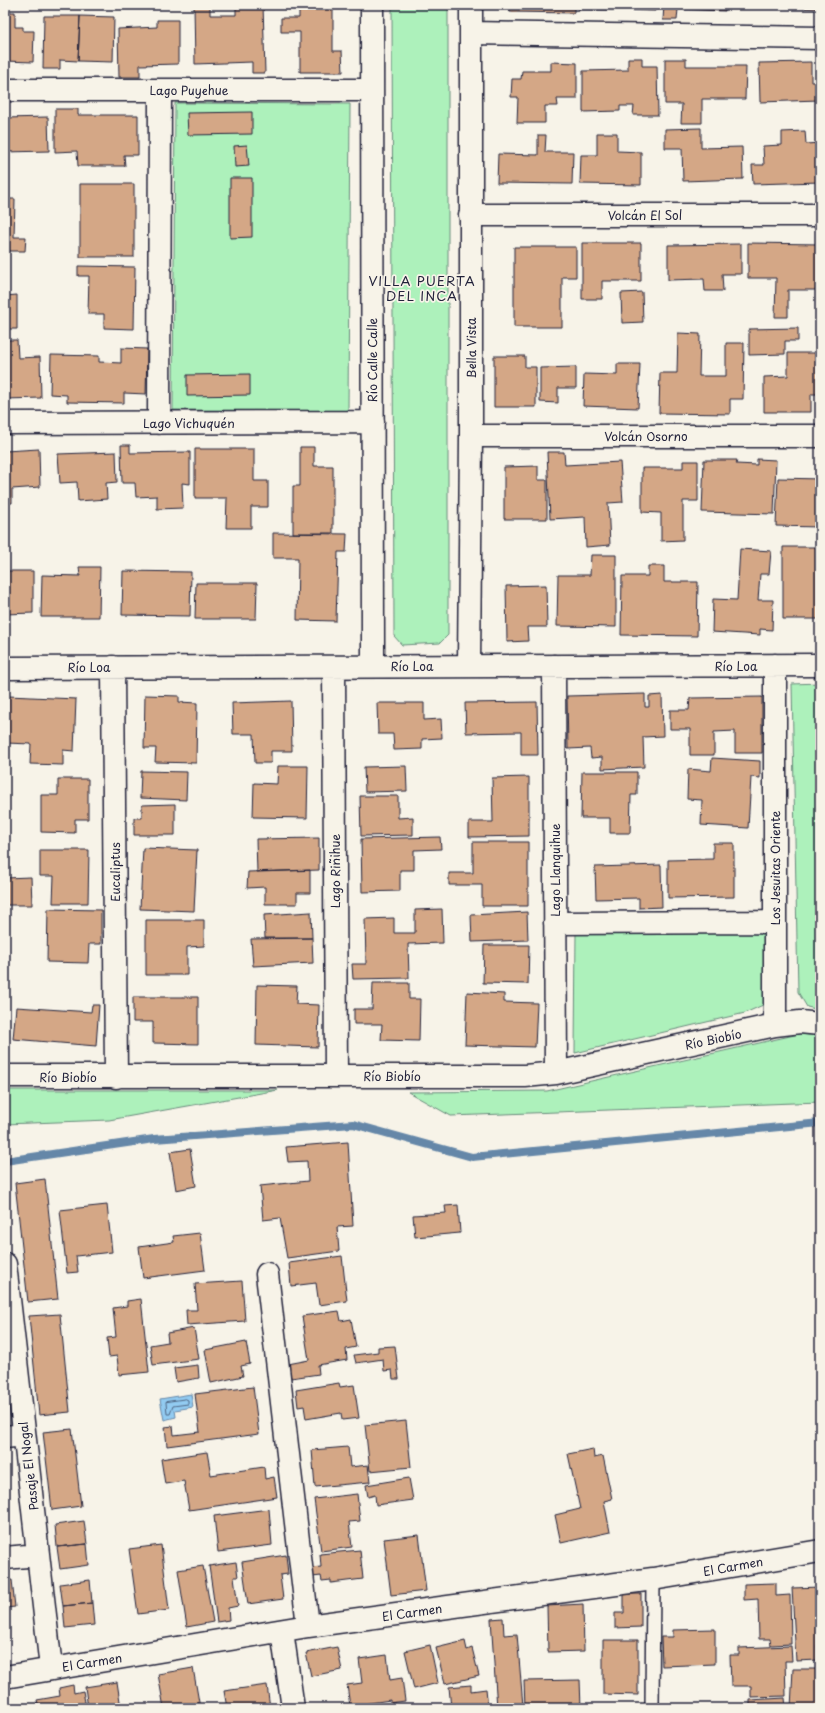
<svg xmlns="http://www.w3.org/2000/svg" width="825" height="1713" viewBox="0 0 825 1713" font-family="'Playpen Sans',sans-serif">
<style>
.green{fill:#adf1bb;stroke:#688a7b}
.water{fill:#92cbf1;stroke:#6587a8}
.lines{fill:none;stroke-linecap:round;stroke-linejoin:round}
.shore{stroke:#4f6684;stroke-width:1}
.stream{stroke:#6587a8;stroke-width:8}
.building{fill:#d4a786;stroke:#22223b}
.lane-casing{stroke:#22223b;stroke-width:16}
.street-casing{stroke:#22223b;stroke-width:25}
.lane{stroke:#f7f3e8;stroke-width:13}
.street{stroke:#f7f3e8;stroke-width:22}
.labels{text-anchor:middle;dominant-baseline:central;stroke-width:3.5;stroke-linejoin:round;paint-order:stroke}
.street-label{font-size:12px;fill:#22223b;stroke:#f7f3e8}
.neighbourhood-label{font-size:13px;letter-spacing:1px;fill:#22223b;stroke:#f7f3e8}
</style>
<rect width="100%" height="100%" fill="#f7f3e8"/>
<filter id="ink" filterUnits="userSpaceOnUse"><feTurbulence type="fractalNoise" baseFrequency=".025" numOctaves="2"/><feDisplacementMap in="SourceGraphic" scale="8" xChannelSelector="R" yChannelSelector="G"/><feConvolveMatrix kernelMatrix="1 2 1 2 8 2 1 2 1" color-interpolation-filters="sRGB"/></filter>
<g filter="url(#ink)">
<!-- green -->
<path class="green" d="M 392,5 L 448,5 L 448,635 L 440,643 L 402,645 L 394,636 Z
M 175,103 L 350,104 L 348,411 L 173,410 Z
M 819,683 L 820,684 L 820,1010 L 807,1007 L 798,992 L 792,684 Z
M 770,929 L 769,995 L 763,1005 L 745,1013 L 575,1053 L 576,932 Z
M 799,1034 L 820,1036 L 820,1102 L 451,1116 L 408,1092 L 547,1091 Z
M 5,1090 L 278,1090 L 109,1120 L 5,1124 Z"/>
<!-- water -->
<path class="water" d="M 191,1394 L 193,1407 L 175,1410 L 176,1417 L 164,1420 L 160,1399 Z"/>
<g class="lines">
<!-- shore -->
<path class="shore" d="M 186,1399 L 188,1400 L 188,1404 L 173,1406 L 170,1414 L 167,1414 L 166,1402 Z"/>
<!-- stream -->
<path class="stream" d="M 5,1161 L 154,1139 L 353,1124 L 472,1157 L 820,1123"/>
</g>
<!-- building -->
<path class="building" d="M 194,5 L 210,5 L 210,15 L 236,15 L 236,5 L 263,5 L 265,73 L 252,73 L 252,62 L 195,64 Z
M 278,5 L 333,5 L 333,51 L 342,51 L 343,72 L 300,72 L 300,32 L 281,32 L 281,18 L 299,18 L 299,5 Z
M 510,5 L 574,5 L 574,13 L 510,12 Z
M 578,5 L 656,5 L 655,11 L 578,9 Z
M 664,5 L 725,5 L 725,11 L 678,9 L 677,20 L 663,20 Z
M 749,5 L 820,5 L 820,9 L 749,6 Z
M 5,12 L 15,12 L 15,27 L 23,27 L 23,31 L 34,31 L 33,62 L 5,61 Z
M 44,16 L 80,16 L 78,61 L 60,60 L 60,69 L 43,69 Z
M 80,16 L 114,17 L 113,62 L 78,61 Z
M 157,20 L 178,20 L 178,64 L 140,65 L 140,77 L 119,77 L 118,29 L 157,27 Z
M 628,58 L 642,58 L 642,66 L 657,66 L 658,115 L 633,115 L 634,106 L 620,106 L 620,111 L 583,112 L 583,71 L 628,70 Z
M 665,59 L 686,59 L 686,66 L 746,66 L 745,99 L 702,99 L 702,123 L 681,123 L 682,104 L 665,104 Z
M 551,62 L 577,63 L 577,99 L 557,99 L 558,106 L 545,106 L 545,123 L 517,123 L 518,97 L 511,97 L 512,79 L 521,79 L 522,71 L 551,71 Z
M 811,62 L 811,82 L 819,82 L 819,100 L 760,102 L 759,63 Z
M 55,109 L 78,109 L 78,115 L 138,115 L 138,155 L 124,155 L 125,166 L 78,166 L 77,151 L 55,152 Z
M 252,112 L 252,134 L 188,135 L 187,113 Z
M 48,117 L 49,151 L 5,152 L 5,118 Z
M 701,128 L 701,148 L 742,147 L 743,179 L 683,181 L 682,148 L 665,148 L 665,129 Z
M 805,131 L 806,144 L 820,143 L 820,182 L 753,184 L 752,165 L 764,165 L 763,146 L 782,145 L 782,132 Z
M 597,133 L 617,133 L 617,151 L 641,152 L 641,185 L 580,184 L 581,155 L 597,155 Z
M 538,135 L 546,135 L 545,152 L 573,152 L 572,184 L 497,183 L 498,154 L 538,155 Z
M 247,145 L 249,166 L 235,167 L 234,146 Z
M 230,178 L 252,178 L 252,237 L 230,238 Z
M 80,184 L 134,184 L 134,257 L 80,257 Z
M 5,199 L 15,199 L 14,237 L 26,237 L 25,251 L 5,251 Z
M 582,243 L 641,243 L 641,281 L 602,281 L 602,299 L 582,299 Z
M 748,243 L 820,244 L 818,290 L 788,290 L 788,317 L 775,317 L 776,278 L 748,278 Z
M 741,244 L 741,274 L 722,274 L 723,291 L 705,291 L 704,279 L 668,280 L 668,245 Z
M 514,247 L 576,247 L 576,277 L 562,277 L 562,327 L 514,327 Z
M 78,266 L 135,267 L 134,329 L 104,328 L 104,314 L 88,314 L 89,276 L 78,276 Z
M 642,292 L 643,322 L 622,323 L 621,293 Z
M 17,295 L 17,329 L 5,329 L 5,296 Z
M 798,328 L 798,341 L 785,341 L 785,354 L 749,355 L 749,329 Z
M 678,333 L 700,334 L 699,376 L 726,376 L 726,343 L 744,343 L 743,399 L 730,399 L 730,414 L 659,413 L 660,373 L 677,373 Z
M 5,340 L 17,340 L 18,358 L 40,357 L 41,398 L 5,399 Z
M 121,348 L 147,349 L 146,394 L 124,393 L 124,403 L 67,402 L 67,395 L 50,394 L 51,355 L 99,356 L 99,362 L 121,363 Z
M 788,353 L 820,353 L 820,394 L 811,394 L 811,412 L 764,412 L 764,377 L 788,376 Z
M 494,356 L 525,356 L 525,367 L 536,367 L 536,407 L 494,407 Z
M 617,364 L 640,364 L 638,408 L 583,406 L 584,374 L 617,375 Z
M 576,367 L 576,388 L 558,388 L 558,403 L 540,402 L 540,368 Z
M 250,374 L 250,395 L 187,396 L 187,375 Z
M 121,445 L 130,445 L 130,453 L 190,452 L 190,484 L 182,483 L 183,508 L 157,509 L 157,496 L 136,497 L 135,483 L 122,483 Z
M 300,447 L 314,447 L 314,466 L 333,466 L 333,533 L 293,533 L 293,486 L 300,486 Z
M 39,449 L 40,487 L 12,489 L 12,503 L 5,503 L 5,451 Z
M 195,449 L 254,449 L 254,481 L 268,481 L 268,507 L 251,507 L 251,528 L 226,528 L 227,498 L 195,498 Z
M 116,452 L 117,482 L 106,483 L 107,499 L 78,501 L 77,482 L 60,483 L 58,454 Z
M 547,452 L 564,452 L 565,465 L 620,462 L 623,502 L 608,503 L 610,545 L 586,547 L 585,517 L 550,519 Z
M 757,459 L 776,460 L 774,514 L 702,512 L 704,460 L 737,460 L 736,464 L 757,465 Z
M 683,461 L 698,461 L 698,501 L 683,501 L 683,540 L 661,541 L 661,513 L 642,512 L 642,468 L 683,468 Z
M 538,466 L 538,480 L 547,480 L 547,519 L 504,519 L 504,467 Z
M 778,478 L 820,479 L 819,527 L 776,526 Z
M 273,533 L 347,534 L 346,552 L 338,552 L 336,621 L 297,620 L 298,558 L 273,558 Z
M 783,547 L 820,547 L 820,619 L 783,619 Z
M 740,549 L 771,551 L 769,574 L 760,574 L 758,600 L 773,600 L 772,630 L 760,629 L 760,635 L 712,632 L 713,599 L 737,600 Z
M 591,555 L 616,555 L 616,627 L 557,626 L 558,575 L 590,575 Z
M 648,566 L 664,566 L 664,582 L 698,582 L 697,636 L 621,635 L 622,576 L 648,576 Z
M 79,567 L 100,567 L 99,617 L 41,617 L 42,575 L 80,576 Z
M 5,571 L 33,571 L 33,613 L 5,614 Z
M 123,571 L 191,572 L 190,616 L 122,615 Z
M 196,583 L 257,583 L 256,619 L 195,619 Z
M 546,585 L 547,627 L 527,627 L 528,641 L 507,642 L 506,586 Z
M 645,694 L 645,707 L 649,707 L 649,696 L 662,695 L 663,736 L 643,737 L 644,767 L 602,769 L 602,757 L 591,758 L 590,748 L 568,749 L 567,696 Z
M 145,695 L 179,696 L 179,702 L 197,703 L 196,763 L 155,762 L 156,748 L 144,748 Z
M 8,696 L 76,699 L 74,751 L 63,750 L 63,765 L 30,764 L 31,744 L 6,743 Z
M 762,697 L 762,753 L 735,753 L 735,731 L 714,732 L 714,755 L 690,755 L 690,729 L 670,729 L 670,710 L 689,710 L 690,698 Z
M 291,701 L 292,751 L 271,751 L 271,763 L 255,763 L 254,734 L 233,734 L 232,703 Z
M 537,702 L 538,755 L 521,755 L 521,732 L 466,733 L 465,703 Z
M 377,703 L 424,703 L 424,720 L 441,719 L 442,738 L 422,739 L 422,749 L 394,750 L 393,734 L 378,734 Z
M 712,758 L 760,761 L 760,778 L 751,777 L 748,828 L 701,825 L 702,800 L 687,799 L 688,769 L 711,771 Z
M 278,766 L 308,766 L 307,818 L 253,817 L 254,783 L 277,784 Z
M 406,766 L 407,791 L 365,792 L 364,767 Z
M 141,771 L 187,772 L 186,800 L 140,798 Z
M 582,772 L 637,772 L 637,795 L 631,795 L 630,833 L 610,833 L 610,818 L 581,818 Z
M 529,777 L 529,836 L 469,837 L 469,822 L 493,822 L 492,778 Z
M 58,779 L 88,779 L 88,819 L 75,819 L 75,833 L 41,832 L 41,795 L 58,795 Z
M 360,796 L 398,796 L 398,818 L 413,817 L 413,835 L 361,836 Z
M 175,804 L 175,835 L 134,835 L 134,818 L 142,818 L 142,805 Z
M 440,837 L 441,849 L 414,850 L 414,870 L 400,870 L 400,891 L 362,892 L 361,839 Z
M 319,838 L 319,870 L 257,872 L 256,839 Z
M 473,842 L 528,842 L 528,906 L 482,906 L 482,885 L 449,885 L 449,873 L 473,873 Z
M 713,843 L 734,843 L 734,897 L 668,898 L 668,860 L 713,859 Z
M 143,848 L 197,850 L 194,911 L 140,909 Z
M 40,850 L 89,850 L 88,903 L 53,903 L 54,876 L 40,876 Z
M 661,865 L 662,907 L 639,908 L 639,898 L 596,899 L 595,867 Z
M 310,870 L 310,893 L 297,893 L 297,904 L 265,904 L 265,887 L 247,888 L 248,872 Z
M 31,877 L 32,905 L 6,905 L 5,878 Z
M 48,909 L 101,910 L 101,944 L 89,944 L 88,963 L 47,962 Z
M 442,909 L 443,943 L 408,944 L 409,978 L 353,979 L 352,964 L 366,964 L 365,919 L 394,918 L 394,933 L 415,933 L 415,910 Z
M 311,912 L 312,938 L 265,938 L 264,915 Z
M 527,912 L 528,940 L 472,942 L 471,915 Z
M 146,920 L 204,920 L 204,946 L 187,947 L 187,975 L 146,975 Z
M 312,938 L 313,963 L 253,966 L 251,939 Z
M 484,945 L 529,945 L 528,984 L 483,983 Z
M 373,983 L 409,983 L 409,999 L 420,999 L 419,1041 L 381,1040 L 382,1024 L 354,1024 L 354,1009 L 372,1009 Z
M 257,985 L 297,986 L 296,1004 L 319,1005 L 318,1047 L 256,1045 Z
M 467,992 L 504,994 L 504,1002 L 537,1003 L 535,1047 L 465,1045 Z
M 133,997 L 198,997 L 198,1044 L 153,1043 L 153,1022 L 133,1022 Z
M 92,1005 L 99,1005 L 96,1046 L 13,1039 L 16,1007 L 91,1012 Z
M 348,1142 L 353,1226 L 337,1227 L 339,1251 L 287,1258 L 280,1218 L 263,1220 L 260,1186 L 308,1181 L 307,1161 L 288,1162 L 286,1147 Z
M 190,1149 L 196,1186 L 176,1190 L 170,1152 Z
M 45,1179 L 58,1299 L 28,1302 L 15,1183 Z
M 107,1205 L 112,1252 L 76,1256 L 78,1272 L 67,1273 L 60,1210 Z
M 458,1205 L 460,1233 L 415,1237 L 413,1215 L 446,1213 L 445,1206 Z
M 200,1233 L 205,1270 L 143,1278 L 139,1247 L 174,1242 L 173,1236 Z
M 342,1256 L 347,1301 L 319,1305 L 316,1283 L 291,1286 L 289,1263 Z
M 242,1281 L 245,1321 L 187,1325 L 186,1310 L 197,1310 L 195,1284 Z
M 141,1299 L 149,1372 L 119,1375 L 117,1356 L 109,1357 L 107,1338 L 116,1337 L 113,1308 L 127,1306 L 127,1301 Z
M 339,1311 L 341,1321 L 351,1319 L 356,1347 L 346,1349 L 347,1360 L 318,1365 L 319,1374 L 291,1378 L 288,1364 L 309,1360 L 302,1316 Z
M 60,1314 L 70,1412 L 39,1415 L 29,1316 Z
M 194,1328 L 199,1359 L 153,1365 L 150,1345 L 168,1342 L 167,1333 Z
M 246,1342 L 250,1364 L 241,1366 L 243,1376 L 211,1383 L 205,1350 Z
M 395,1346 L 399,1379 L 393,1379 L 392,1370 L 384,1371 L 383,1359 L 356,1363 L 354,1355 L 378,1352 L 378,1347 Z
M 198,1365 L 199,1378 L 176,1382 L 174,1368 Z
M 339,1383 L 340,1387 L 354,1385 L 359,1418 L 342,1420 L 341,1413 L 306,1419 L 304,1406 L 298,1407 L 296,1390 Z
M 253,1387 L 259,1434 L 167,1446 L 165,1427 L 173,1426 L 174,1435 L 200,1432 L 195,1394 Z
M 406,1421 L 411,1467 L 370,1471 L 365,1425 Z
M 72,1429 L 81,1506 L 52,1510 L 43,1432 Z
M 348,1447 L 350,1467 L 368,1465 L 370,1482 L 315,1487 L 312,1450 Z
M 593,1449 L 594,1458 L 603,1456 L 612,1499 L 604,1501 L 610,1532 L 561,1543 L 555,1515 L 580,1509 L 568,1454 Z
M 207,1452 L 211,1475 L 264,1467 L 265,1479 L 274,1477 L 277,1497 L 189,1510 L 184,1481 L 165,1484 L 161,1459 Z
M 409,1478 L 413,1500 L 376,1505 L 375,1495 L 368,1497 L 366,1485 Z
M 357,1494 L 360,1521 L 349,1522 L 352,1547 L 321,1551 L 314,1499 Z
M 269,1509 L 272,1545 L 218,1552 L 214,1516 Z
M 84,1521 L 87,1544 L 57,1547 L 55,1525 Z
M 419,1535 L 426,1591 L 391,1595 L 384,1539 Z
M 87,1544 L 89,1565 L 60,1569 L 57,1547 Z
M 161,1545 L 169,1610 L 138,1614 L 129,1549 Z
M 360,1550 L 363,1579 L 331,1583 L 331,1580 L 322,1581 L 321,1576 L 313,1577 L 311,1568 L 321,1567 L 320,1554 Z
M 286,1555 L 288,1574 L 280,1575 L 283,1599 L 248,1604 L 242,1562 Z
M 236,1562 L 238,1577 L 234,1577 L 238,1606 L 228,1608 L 229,1620 L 217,1622 L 209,1566 Z
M 203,1566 L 213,1622 L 187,1627 L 178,1570 Z
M 12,1580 L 15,1607 L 5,1608 L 5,1581 Z
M 90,1580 L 92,1603 L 63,1606 L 60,1584 Z
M 776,1583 L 776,1596 L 790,1595 L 791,1644 L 771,1645 L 770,1639 L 759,1639 L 758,1599 L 744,1600 L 744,1584 Z
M 820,1587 L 820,1645 L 817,1645 L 818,1660 L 796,1661 L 792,1588 Z
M 624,1594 L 641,1594 L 641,1627 L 615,1628 L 615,1613 L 624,1613 Z
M 92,1603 L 94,1625 L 65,1628 L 63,1606 Z
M 583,1604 L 584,1651 L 548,1652 L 547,1606 Z
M 503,1618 L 504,1635 L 517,1634 L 523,1706 L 497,1708 L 491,1619 Z
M 715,1629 L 715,1664 L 662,1666 L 661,1637 L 673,1637 L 673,1630 Z
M 603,1640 L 638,1640 L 638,1695 L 603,1694 Z
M 465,1641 L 467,1650 L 472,1648 L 479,1676 L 445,1684 L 436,1648 Z
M 430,1645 L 438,1683 L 414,1689 L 405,1651 Z
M 791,1646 L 792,1661 L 785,1661 L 786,1696 L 751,1697 L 751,1686 L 731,1686 L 730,1655 L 739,1655 L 739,1648 Z
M 337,1647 L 342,1670 L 311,1676 L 306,1653 Z
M 387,1655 L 390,1680 L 402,1678 L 405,1701 L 390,1703 L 390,1700 L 350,1706 L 347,1685 L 362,1683 L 359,1659 Z
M 193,1668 L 200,1708 L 164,1708 L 158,1674 Z
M 793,1669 L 820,1669 L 820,1708 L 791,1708 Z
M 580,1680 L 581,1708 L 525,1708 L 524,1681 Z
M 117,1682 L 121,1708 L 88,1708 L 85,1687 Z
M 73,1685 L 74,1693 L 83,1691 L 86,1708 L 36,1708 L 39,1708 L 37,1700 L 60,1696 L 59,1688 Z
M 267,1685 L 270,1708 L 227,1708 L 224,1691 Z
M 471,1685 L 471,1691 L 486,1689 L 488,1708 L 451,1708 L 449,1687 Z
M 785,1698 L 786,1708 L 750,1708 L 750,1700 Z
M 386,1705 L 387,1708 L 367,1708 Z"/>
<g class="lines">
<!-- lane casing -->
<g class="lane-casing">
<path id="lane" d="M 652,1708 L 653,1579"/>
</g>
<!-- street casing -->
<g class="street-casing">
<path id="street" d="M 372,5 L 373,666
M 471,33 L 820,38
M 5,90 L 372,90
M 470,215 L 820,215
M 5,423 L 373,422
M 159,423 L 160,90
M 471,436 L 820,436
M 469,666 L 471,436 L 471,5
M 554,666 L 556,1073
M 113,667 L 116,1077
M 334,667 L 336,1076
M 5,668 L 820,665
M 555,923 L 775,922
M 775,1025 L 775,665
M 5,1076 L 525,1076 L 556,1073 L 775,1025 L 800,1022 L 820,1024
M 5,1264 L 51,1668
M 267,1274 L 308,1626
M 5,1437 L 24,1435
M 5,1558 L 38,1555
M 282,1631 L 293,1708
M 5,1677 L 308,1626 L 653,1579 L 820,1551"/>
</g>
<!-- lane -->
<use href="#lane" class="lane"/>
<!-- street -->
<use href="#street" class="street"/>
</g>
</g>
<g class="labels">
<!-- street labels -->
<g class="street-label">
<text x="189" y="90">Lago Puyehue</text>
<text x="645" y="215">Volcán El Sol</text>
<text transform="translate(471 348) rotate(-90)">Bella Vista</text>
<text transform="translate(372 360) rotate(-90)">Río Calle Calle</text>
<text x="189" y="423">Lago Vichuquén</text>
<text x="646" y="436">Volcán Osorno</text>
<text x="412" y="666">Río Loa</text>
<text x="736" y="666">Río Loa</text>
<text x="89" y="667">Río Loa</text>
<text transform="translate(775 868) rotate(-90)">Los Jesuitas Oriente</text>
<text transform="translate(555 870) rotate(-90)">Lago Llanquihue</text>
<text transform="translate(335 871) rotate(-90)">Lago Riñihue</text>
<text transform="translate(115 872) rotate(-90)">Eucaliptus</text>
<text transform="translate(713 1039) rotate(-12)">Río Biobío</text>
<text x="392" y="1076">Río Biobío</text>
<text x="68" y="1077">Río Biobío</text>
<text transform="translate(28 1466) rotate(-97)">Pasaje El Nogal</text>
<text transform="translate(733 1566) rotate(-10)">El Carmen</text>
<text transform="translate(412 1612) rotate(-8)">El Carmen</text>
<text transform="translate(92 1662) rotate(-9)">El Carmen</text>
</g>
<!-- neighbourhood labels -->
<g class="neighbourhood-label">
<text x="422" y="280">VILLA PUERTA<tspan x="422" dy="15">DEL INCA</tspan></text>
</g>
</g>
<!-- margin -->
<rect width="825" height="1713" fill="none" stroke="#f7f3e8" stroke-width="20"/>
<rect x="10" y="10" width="805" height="1693" fill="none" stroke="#22223b" stroke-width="1.5" filter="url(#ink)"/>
</svg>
